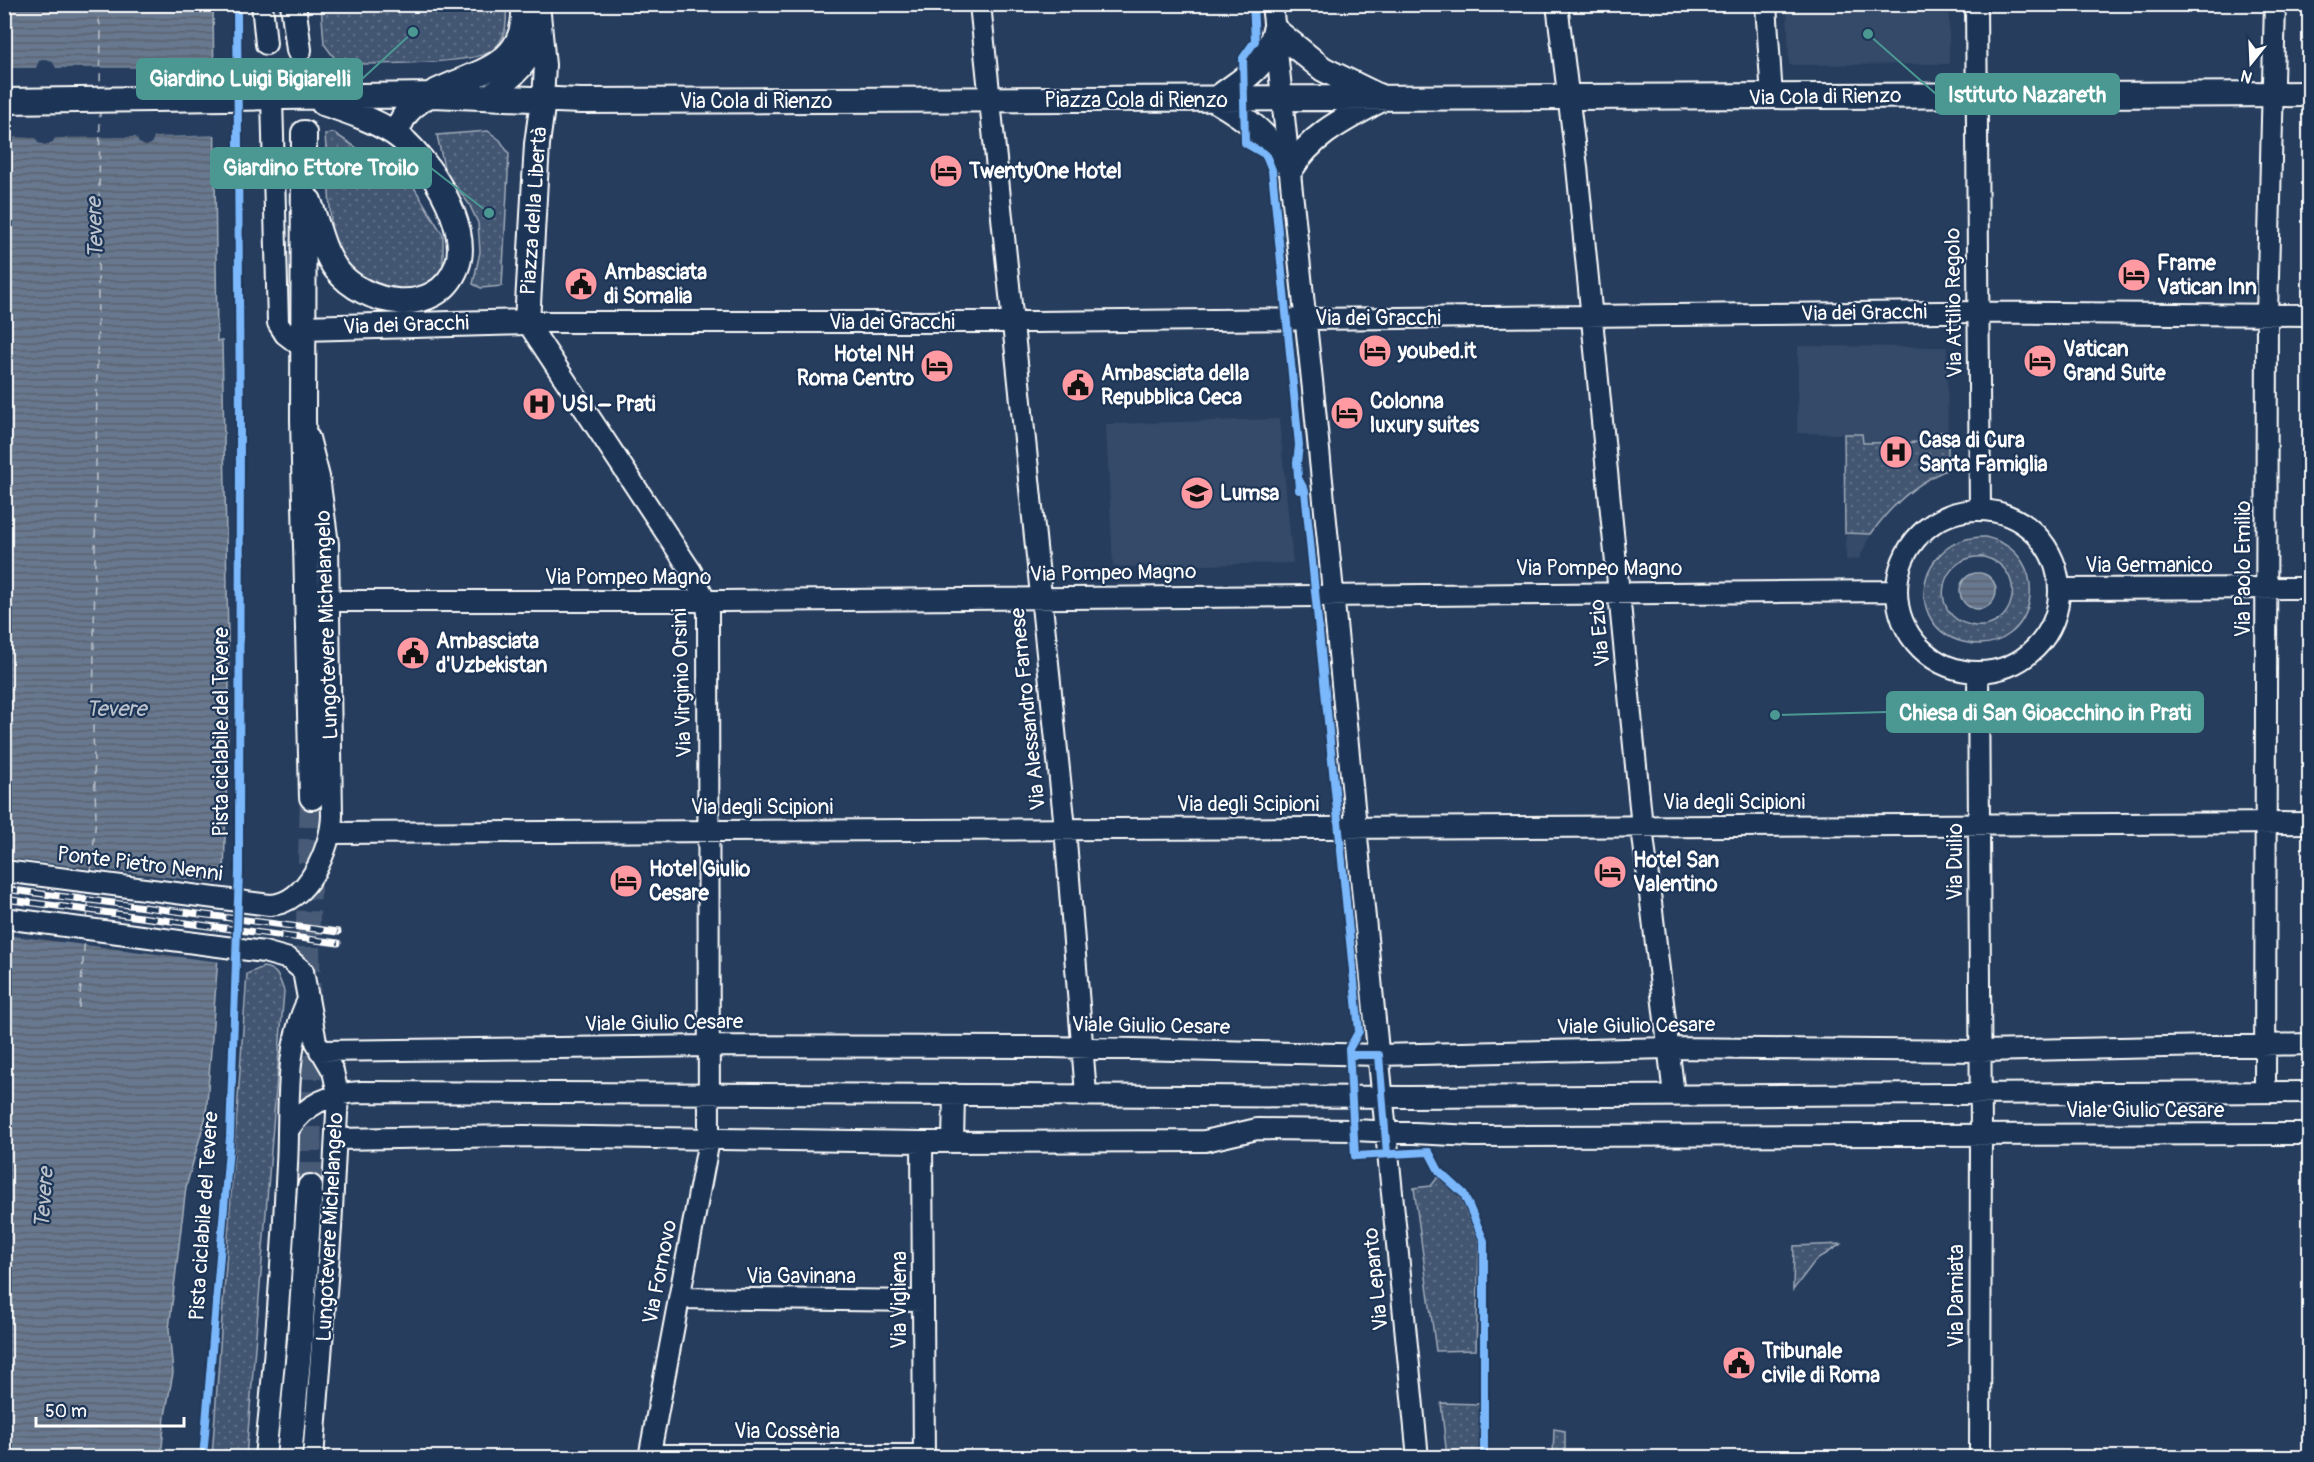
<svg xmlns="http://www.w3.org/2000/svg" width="2314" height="1462" viewBox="0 0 2314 1462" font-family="Pangolin,sans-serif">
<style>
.built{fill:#344a68}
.green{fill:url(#green-dots);stroke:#a0aab8;stroke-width:1.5;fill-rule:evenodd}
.water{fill:url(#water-rules);stroke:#a4aebb;stroke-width:1.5}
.pier{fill:#263d5e}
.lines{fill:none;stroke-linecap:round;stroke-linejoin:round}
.ferry{stroke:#bbc2cc;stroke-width:1.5;stroke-dasharray:8 6;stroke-linecap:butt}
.major-tunnel{stroke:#475a76;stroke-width:24;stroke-dasharray:24 12;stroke-linecap:butt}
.minor-casing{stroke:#fff;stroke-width:24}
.major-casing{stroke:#fff;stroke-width:28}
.minor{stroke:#1d3557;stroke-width:20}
.major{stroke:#1d3557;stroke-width:24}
.rail-casing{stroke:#fff;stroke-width:7}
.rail{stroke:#1d3557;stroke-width:4.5;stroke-dasharray:14;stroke-linecap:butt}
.cycleway-casing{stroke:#1d3557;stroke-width:11}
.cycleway{stroke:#7ab7fb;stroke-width:8}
.labels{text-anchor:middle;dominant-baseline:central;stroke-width:4.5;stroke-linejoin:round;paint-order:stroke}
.street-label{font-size:21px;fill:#fff;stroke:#1d3557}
.poi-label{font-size:21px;font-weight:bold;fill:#fff;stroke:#1d3557;text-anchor:start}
.water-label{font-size:22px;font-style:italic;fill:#bbc2cc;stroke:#1d3557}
.leader{fill:none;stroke:#4b9892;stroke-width:2}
.callout-dot{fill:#4b9892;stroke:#1d3557;stroke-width:2}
.callout{fill:#4b9892;stroke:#4b9892;stroke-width:2}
.callout-label{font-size:22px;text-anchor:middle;font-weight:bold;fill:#fff}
</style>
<defs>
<pattern id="green-dots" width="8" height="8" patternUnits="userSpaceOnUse" patternTransform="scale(1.5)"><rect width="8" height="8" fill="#425672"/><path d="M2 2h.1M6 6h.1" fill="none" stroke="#5e6f87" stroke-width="1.8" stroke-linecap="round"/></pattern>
<pattern id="water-rules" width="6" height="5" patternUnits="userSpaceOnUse" patternTransform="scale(1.5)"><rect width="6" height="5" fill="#67788e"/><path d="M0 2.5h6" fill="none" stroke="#5a626d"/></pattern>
</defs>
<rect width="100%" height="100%" fill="#263d5e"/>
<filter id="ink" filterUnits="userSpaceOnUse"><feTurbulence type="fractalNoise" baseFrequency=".0167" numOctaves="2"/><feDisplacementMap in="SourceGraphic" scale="12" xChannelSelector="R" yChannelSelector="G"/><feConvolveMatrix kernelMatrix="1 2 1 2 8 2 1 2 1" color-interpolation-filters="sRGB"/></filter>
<g filter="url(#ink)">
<!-- built -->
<path class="built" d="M 1787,5 L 1949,5 L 1949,64 L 1789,65 Z
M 1798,346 L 1947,347 L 1948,469 L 1926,479 L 1886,513 L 1871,534 L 1859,559 L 1846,560 L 1844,434 L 1797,433 Z
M 1279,419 L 1293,563 L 1113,567 L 1106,424 Z"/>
<!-- green -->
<path class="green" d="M 321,5 L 506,5 C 507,22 507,40 491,51 C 472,65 368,64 339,64 L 324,44 Z
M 488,131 L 500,140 L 509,154 L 502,286 L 481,288 L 473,284 L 480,252 L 478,223 L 469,204 L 445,172 L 437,135 Z
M 334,133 L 363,152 L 392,164 L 409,179 L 443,235 L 443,264 L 441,272 L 433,282 L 413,292 L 378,290 L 345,265 L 332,236 L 325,134 Z
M 1934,432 L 1948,432 L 1948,469 C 1915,484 1892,504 1871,534 L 1845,533 L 1844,434 L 1862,434 L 1863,443 L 1933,442 Z
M 1985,537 C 2057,553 2037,655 1968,643 C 1901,631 1914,536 1985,537 ZM 1984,557 C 2031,569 2015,636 1970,625 C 1927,615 1939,553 1984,557 Z
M 263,967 C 278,969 279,978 284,991 L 246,1457 L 212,1457 L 247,974 Z
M 1438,1177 L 1458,1193 L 1479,1242 L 1476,1350 L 1436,1351 L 1414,1188 L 1431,1186 Z
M 1841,1244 L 1815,1261 L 1793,1290 L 1794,1246 Z
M 1441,1403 L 1481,1404 L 1480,1457 L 1447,1457 Z
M 1554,1429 L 1565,1431 L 1565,1457 L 1553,1457 Z"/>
<!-- water -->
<path class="water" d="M 5,5 L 213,5 L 217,341 L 222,341 L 229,685 L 224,877 L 206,1116 L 186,1187 L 169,1329 L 173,1373 L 165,1416 L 161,1457 L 5,1458 Z
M1960 591a18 18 0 1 1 36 0a18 18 0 1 1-36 0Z"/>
<!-- pier -->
<path class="pier" d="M 46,59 L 52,61 L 56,68 L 136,68 L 139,61 L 147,59 L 154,63 L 156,68 L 217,70 L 218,135 L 154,137 L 151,144 L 146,146 L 139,143 L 136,137 L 55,138 L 52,143 L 46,145 L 38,143 L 36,138 L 4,137 L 5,68 L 36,68 L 39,61 Z
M 5,858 L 227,884 L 221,962 L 5,935 Z"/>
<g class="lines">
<!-- ferry -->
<path class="ferry" d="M 95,4 L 101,29 L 100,87
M 91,873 L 96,817 L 93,732 L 100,110
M 87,921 L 89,892
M 79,1008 L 85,937"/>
<!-- major-tunnel -->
<path class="major-tunnel" d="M 299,50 L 304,133
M 310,1187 L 308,920 L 312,797"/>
<!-- minor casing -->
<g class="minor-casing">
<path id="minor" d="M 262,4 L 266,44
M 539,4 L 545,65 L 543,100
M 980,4 L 1065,828 L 1086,1094
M 1272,4 L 1314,399 L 1418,1458
M 1557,4 L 1577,167 L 1642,827 L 1674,1095
M 1766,4 L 1772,98
M 1976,4 L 1980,510
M 484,97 C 513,81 538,58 541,24
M 272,98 L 278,323 L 285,334 L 302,347
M 527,322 L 1035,322 L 1941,312 L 2310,315
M 527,322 L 691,571 L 706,601 L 708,613 L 709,1140 L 649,1458
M1897 591a81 81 0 1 1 162 0a81 81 0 1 1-162 0Z
M 2060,589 L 2310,588
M 330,601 L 725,601 L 1897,591
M 1978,672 L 1981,1135 L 1980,1458
M 331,833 L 2310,823
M 4,871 L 270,905 C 307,904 331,848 332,816 L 328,544 L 319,477 L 309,438
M 4,918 L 264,952 L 289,959 L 303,971 L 316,1042 L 333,1071 L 338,1094 L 331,1228 L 313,1458
M 320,1051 L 710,1046 L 1050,1047 L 1379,1055 L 1667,1048 L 1981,1051 L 2310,1044
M 2265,1092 L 2267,315 L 2275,4
M 289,1129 C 305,1104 332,1093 361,1092 L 1407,1097 L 2310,1092
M 336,1139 L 524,1136 L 922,1142 L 1205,1141 L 1257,1129 L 1354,1130 L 1473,1136 L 2310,1134
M 922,1142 L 924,1458
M 953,1142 L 954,1094
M 679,1298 L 923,1301
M 649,1455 L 924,1455
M 265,1458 C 275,1360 282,1262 287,1165 C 290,1114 284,1048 307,1002"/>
</g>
<!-- major casing -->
<g class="major-casing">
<path id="major" d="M 293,4 L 299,50
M 1215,100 C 1246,76 1265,71 1275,30 L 1323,69 L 1378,96
M 4,101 L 433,95 L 581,101 L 2310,94
M 1217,101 C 1253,122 1266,135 1291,169 C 1311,135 1345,119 1378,101
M 304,133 L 303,419 L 312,797
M 396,134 C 399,126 402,117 409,110 C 450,70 529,82 524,4
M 309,201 C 317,223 322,250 336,269 C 364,306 437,319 457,266 C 472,227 426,154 394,133 C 372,119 347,111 323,103
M 302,328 L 527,322 L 537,144 L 543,100
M 289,1458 L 300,1339 L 310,1187"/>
</g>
<!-- minor -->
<use href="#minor" class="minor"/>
<!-- major -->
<use href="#major" class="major"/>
<!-- rail casing -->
<g class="rail-casing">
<path id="rail" d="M 4,889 L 338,932
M 4,899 L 338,943"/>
</g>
<!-- rail -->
<use href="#rail" class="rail"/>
<!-- cycleway casing -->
<g class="cycleway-casing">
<path id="cycleway" d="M 1253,4 L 1255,41 L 1243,58 L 1245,143 L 1266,155 L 1272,170 L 1299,445 L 1297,463 L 1299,490
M 1299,480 L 1305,491 L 1359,1031 L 1349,1049 L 1355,1156 L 1429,1152 L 1439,1171 L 1464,1194 L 1484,1241 L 1484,1458
M 1350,1055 L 1379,1055 L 1387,1154
M 203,1458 L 230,1137 L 239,871 L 240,426 L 237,4"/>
</g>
<!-- cycleway -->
<use href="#cycleway" class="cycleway"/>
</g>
</g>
<!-- icons -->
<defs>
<g id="hotel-disc" transform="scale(1.725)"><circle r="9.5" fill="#ff9aa2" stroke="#1d3557"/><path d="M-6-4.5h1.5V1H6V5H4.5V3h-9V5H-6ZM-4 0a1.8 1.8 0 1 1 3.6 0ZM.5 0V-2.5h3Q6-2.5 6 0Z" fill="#111"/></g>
<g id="civic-disc" transform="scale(1.725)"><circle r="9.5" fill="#ff9aa2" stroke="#1d3557"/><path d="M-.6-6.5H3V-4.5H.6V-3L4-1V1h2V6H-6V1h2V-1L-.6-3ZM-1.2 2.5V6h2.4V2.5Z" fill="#111"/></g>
<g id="hospital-disc" transform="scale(1.725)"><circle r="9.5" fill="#ff9aa2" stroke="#1d3557"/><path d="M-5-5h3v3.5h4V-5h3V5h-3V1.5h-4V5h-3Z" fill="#111"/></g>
<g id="university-disc" transform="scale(1.725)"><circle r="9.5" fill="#ff9aa2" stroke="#1d3557"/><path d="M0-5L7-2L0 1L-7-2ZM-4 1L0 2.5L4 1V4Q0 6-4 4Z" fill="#111"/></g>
</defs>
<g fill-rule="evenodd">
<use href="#hotel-disc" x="946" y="171"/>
<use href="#hotel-disc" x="2134" y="275"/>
<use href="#civic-disc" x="581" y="284"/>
<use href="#hotel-disc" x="1375" y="351"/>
<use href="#hotel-disc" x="2040" y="361"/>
<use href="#hotel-disc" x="937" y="366"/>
<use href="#civic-disc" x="1078" y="385"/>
<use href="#hospital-disc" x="539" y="404"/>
<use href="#hotel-disc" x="1347" y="413"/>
<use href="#hospital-disc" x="1896" y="452"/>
<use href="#university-disc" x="1197" y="493"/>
<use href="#civic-disc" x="413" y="653"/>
<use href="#hotel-disc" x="1610" y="872"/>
<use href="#hotel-disc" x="626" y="881"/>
<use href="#civic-disc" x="1739" y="1363"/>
</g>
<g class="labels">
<!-- street labels -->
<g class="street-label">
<text transform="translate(1825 97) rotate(-1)">Via Cola di Rienzo</text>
<text x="1136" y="100">Piazza Cola di Rienzo</text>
<text x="756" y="101">Via Cola di Rienzo</text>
<text transform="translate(534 211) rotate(-86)">Piazza della Libertà</text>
<text transform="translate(1954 303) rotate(-91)">Via Attilio Regolo</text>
<text transform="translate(1864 313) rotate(-1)">Via dei Gracchi</text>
<text x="1378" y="318">Via dei Gracchi</text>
<text x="892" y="322">Via dei Gracchi</text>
<text transform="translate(406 325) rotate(-2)">Via dei Gracchi</text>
<text x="2149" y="565">Via Germanico</text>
<text x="1599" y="568">Via Pompeo Magno</text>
<text transform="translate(2243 569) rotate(-90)">Via Paolo Emilio</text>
<text transform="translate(1113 573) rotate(-1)">Via Pompeo Magno</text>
<text x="628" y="577">Via Pompeo Magno</text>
<text transform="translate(327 625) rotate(-92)">Lungotevere Michelangelo</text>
<text transform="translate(1600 633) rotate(-95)">Via Ezio</text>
<text transform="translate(682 683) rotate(-92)">Via Virginio Orsini</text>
<text transform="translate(1028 709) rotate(-96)">Via Alessandro Farnese</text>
<text transform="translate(221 732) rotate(-90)">Pista ciclabile del Tevere</text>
<text x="1734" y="802">Via degli Scipioni</text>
<text x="1248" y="804">Via degli Scipioni</text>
<text x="762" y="807">Via degli Scipioni</text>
<text transform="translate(1955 862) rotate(-90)">Via Duilio</text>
<text transform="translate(140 864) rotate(7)">Ponte Pietro Nenni</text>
<text transform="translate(664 1023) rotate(-1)">Viale Giulio Cesare</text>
<text transform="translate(1151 1026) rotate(1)">Viale Giulio Cesare</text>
<text transform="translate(1636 1026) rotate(-1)">Viale Giulio Cesare</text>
<text x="2145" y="1110">Viale Giulio Cesare</text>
<text transform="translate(204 1216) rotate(-86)">Pista ciclabile del Tevere</text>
<text transform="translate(330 1227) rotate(-87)">Lungotevere Michelangelo</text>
<text transform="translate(660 1272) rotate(-79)">Via Fornovo</text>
<text x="801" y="1276">Via Gavinana</text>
<text transform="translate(1376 1279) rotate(-96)">Via Lepanto</text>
<text transform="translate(1956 1296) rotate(-90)">Via Damiata</text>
<text transform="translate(899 1300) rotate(-90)">Via Vigliena</text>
<text x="787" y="1431">Via Cossèria</text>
</g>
<!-- poi labels -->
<g class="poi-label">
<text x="969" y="171">TwentyOne Hotel</text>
<text x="2157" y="263">Frame<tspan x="2157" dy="24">Vatican Inn</tspan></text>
<text x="604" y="272">Ambasciata<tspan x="604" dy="24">di Somalia</tspan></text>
<text x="2063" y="349">Vatican<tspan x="2063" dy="24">Grand Suite</tspan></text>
<text x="1398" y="351">youbed.it</text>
<text x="914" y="354" text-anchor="end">Hotel NH<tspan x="914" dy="24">Roma Centro</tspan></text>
<text x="1101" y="373">Ambasciata della<tspan x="1101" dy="24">Repubblica Ceca</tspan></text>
<text x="1370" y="401">Colonna<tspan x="1370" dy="24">luxury suites</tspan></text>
<text x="562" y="404">USI – Prati</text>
<text x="1919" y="440">Casa di Cura<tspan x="1919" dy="24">Santa Famiglia</tspan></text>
<text x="1220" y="493">Lumsa</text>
<text x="436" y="641">Ambasciata<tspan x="436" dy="24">d'Uzbekistan</tspan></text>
<text x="1633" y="860">Hotel San<tspan x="1633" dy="24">Valentino</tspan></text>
<text x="649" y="869">Hotel Giulio<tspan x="649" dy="24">Cesare</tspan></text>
<text x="1762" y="1351">Tribunale<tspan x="1762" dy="24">civile di Roma</tspan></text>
</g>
<!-- water labels -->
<g class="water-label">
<text transform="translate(95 228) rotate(-92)">Tevere</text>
<text x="116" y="709">Tevere</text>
<text transform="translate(44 1198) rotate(-86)">Tevere</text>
</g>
</g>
<!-- callouts -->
<path class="leader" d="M413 32L362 79M1868 34L1936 94M489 213L431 168M1775 715L1887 712"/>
<g class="callout-dot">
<circle cx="413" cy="32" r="6"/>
<circle cx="1868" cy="34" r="6"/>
<circle cx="489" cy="213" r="6"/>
<circle cx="1775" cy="715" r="6"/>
</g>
<g class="callout">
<rect x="137" y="59" width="225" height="40" rx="6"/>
<rect x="1936" y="74" width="183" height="40" rx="6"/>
<rect x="211" y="148" width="220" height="40" rx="6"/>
<rect x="1887" y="692" width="316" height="40" rx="6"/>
</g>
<g class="callout-label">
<text x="250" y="86">Giardino Luigi Bigiarelli</text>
<text x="2027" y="102">Istituto Nazareth</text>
<text x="321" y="175">Giardino Ettore Troilo</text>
<text x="2045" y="720">Chiesa di San Gioacchino in Prati</text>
</g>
<!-- margin -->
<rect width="2314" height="1462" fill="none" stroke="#1d3557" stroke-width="24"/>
<rect x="12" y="12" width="2290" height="1438" fill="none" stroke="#fff" stroke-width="2" filter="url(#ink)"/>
<!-- north arrow -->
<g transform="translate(2251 63) rotate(198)" stroke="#1d3557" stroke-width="4.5" paint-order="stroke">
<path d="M0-4.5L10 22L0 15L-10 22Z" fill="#ffffff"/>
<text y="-9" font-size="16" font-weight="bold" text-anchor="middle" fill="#ffffff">N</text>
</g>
<!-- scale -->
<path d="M36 1417v9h148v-9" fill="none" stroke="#ffffff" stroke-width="3"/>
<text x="45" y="1417" font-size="18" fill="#ffffff" stroke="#1d3557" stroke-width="4.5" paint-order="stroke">50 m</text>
</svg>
